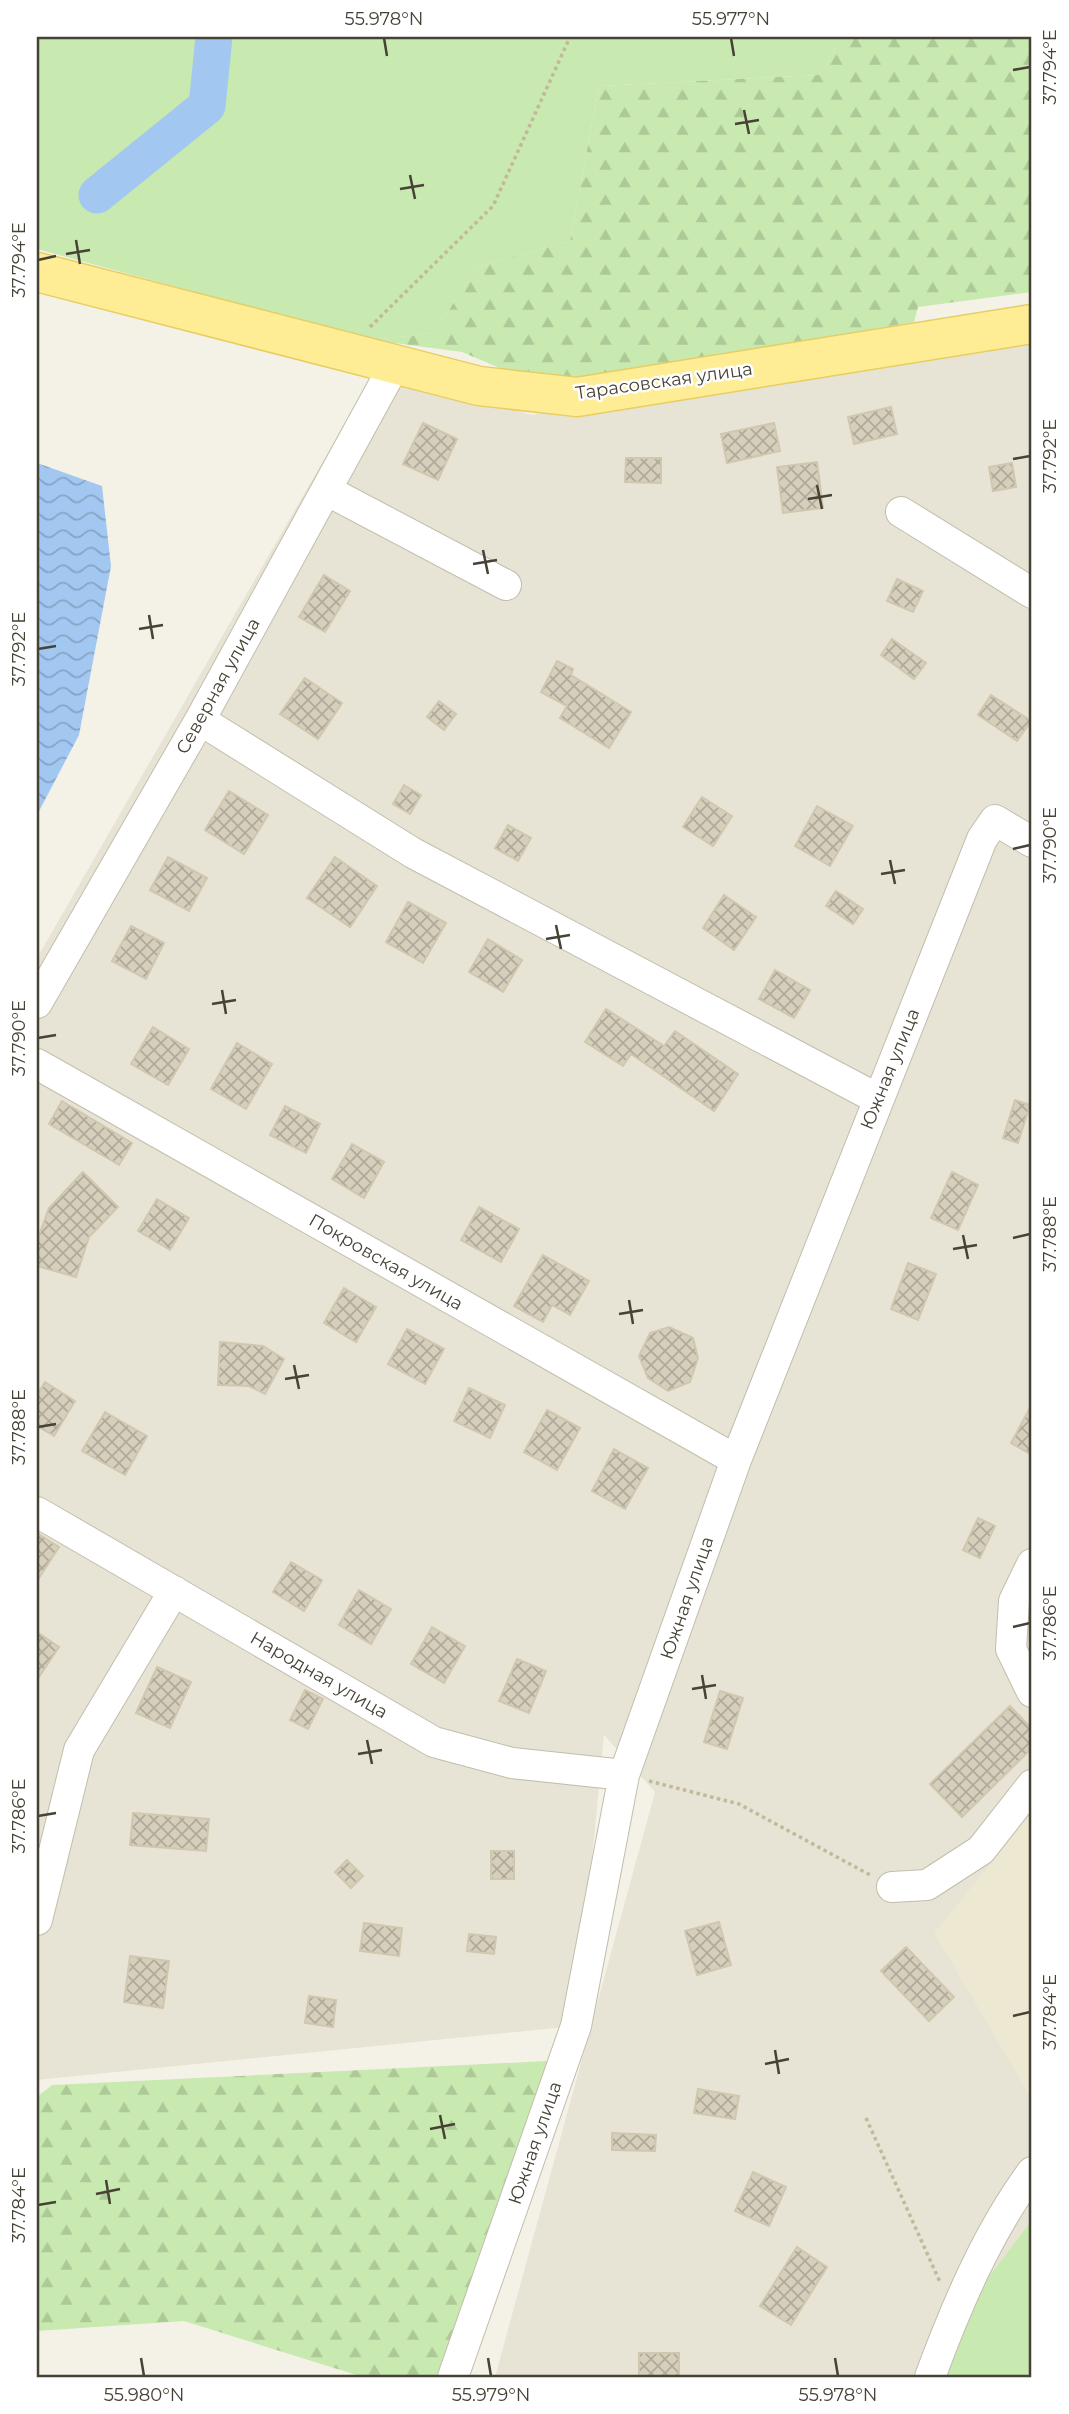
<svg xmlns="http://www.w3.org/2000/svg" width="1069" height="2414" viewBox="0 0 1069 2414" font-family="Montserrat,sans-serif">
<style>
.residential{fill:#e8e4d5}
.education{fill:#ede8d1}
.green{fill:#c8e9af}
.forest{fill:url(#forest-firs)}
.water{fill:url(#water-waves)}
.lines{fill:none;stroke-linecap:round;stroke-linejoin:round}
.river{stroke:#a2c8f2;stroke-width:37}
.building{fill:url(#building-cross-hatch);stroke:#d1c7af;stroke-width:2}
.minor-casing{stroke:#c2bdac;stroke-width:32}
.major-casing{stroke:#e6ce63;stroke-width:41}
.path{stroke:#c2b89a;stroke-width:3.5;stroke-dasharray:3.5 3.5;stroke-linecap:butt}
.minor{stroke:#fff;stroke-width:30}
.major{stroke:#ffed95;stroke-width:38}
.ticks{fill:none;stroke:#474236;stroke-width:2.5}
.labels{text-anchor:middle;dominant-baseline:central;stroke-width:5;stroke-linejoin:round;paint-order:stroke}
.street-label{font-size:18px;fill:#474236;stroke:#fff}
.neatline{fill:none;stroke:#474236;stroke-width:2.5}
.ticks-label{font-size:18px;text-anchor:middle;fill:#474236}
</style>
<defs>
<pattern id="forest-firs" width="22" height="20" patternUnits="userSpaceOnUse" patternTransform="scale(1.75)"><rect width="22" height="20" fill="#c8e9af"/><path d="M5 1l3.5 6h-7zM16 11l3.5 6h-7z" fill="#adc997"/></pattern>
<pattern id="water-waves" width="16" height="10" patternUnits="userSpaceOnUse" patternTransform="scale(1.75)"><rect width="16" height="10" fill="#a2c8f2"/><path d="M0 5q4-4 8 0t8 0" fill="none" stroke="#86a4c5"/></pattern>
<pattern id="building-cross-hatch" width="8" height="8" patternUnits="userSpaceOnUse" patternTransform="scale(1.75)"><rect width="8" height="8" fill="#d6cfbc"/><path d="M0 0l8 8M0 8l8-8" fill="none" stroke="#afaa9a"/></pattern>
</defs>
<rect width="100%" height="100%" fill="#f4f1e7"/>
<!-- residential -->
<path class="residential" d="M 1032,328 L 1032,2288 L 918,2377 L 495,2377 L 655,1792 L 604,1735 L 576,2026 L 37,2080 L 37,958 L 364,390 L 386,373 L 531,415 Z"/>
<!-- education -->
<path class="education" d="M 1032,1813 L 1032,2099 L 934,1933 Z"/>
<!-- green -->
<path class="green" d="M 37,37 L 843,37 L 819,75 L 599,86 L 570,241 L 477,267 L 434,333 L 372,340 L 37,249 Z
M 1032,2220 L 1032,2377 L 937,2377 L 960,2315 Z"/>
<!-- forest -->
<path class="forest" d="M 843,37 L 1032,37 L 1032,292 L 918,307 L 914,322 L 580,379 L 507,371 L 462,352 L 372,340 L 434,333 L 477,267 L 570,241 L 599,86 L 819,75 Z
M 548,2061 L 466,2377 L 363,2377 L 184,2321 L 37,2331 L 37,2097 L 52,2085 Z"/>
<!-- water -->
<path class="water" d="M 37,463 L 102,486 L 111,566 L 79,735 L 37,815 Z"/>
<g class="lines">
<!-- river -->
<path class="river" d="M 97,195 L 207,106 L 214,37"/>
</g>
<!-- building -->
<path class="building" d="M 891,407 L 897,434 L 854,444 L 848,417 Z
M 423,423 L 457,439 L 438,480 L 403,464 Z
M 774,423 L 780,451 L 727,463 L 721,434 Z
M 626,458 L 661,458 L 661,483 L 625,482 Z
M 817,462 L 823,508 L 783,513 L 777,467 Z
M 1012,463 L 1016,487 L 993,491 L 989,467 Z
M 324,575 L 350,591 L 325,632 L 299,617 Z
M 897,579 L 923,591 L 913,612 L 887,601 Z
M 892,639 L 926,663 L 914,679 L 881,655 Z
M 557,661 L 573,669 L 571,675 L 631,712 L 609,748 L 560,718 L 567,706 L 541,692 Z
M 305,678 L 342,703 L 318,739 L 280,714 Z
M 991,695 L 1031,721 L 1017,741 L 978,715 Z
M 439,701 L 456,714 L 444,730 L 427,717 Z
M 404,785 L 421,795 L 410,814 L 393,804 Z
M 229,791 L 268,815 L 244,854 L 205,830 Z
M 702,797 L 732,816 L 713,846 L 683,827 Z
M 817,806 L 853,826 L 830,866 L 795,846 Z
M 508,825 L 531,838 L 518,861 L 495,848 Z
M 168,857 L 207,878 L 189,911 L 150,890 Z
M 335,857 L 377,886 L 350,927 L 307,898 Z
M 836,891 L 863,909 L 853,924 L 826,906 Z
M 724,895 L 756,917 L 734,950 L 703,928 Z
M 408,902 L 446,923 L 423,963 L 386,942 Z
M 131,926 L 164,943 L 146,979 L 112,961 Z
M 488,939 L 522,960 L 503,992 L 469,972 Z
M 775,970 L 810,990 L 794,1018 L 759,999 Z
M 606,1009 L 664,1046 L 675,1031 L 738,1074 L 714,1111 L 631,1054 L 623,1066 L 585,1042 Z
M 153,1027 L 189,1049 L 168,1085 L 131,1064 Z
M 237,1043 L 272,1064 L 246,1109 L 211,1089 Z
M 1015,1100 L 1030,1105 L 1018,1143 L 1003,1138 Z
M 62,1101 L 132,1143 L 119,1165 L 49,1124 Z
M 285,1106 L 320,1124 L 306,1153 L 270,1135 Z
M 352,1144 L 384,1162 L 364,1198 L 332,1179 Z
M 83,1172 L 118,1207 L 89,1237 L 76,1277 L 37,1266 L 37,1241 L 49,1208 Z
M 952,1172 L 978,1185 L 958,1230 L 931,1218 Z
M 157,1199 L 189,1218 L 170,1250 L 138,1231 Z
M 479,1207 L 519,1229 L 501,1262 L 461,1240 Z
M 543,1255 L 589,1281 L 570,1315 L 552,1305 L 543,1322 L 514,1306 Z
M 908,1263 L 936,1274 L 918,1320 L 891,1309 Z
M 344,1288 L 376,1307 L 356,1342 L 324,1323 Z
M 669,1327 L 693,1338 L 698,1358 L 690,1382 L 668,1391 L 648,1378 L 639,1356 L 650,1333 Z
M 407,1329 L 444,1349 L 425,1384 L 388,1364 Z
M 220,1342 L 263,1346 L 284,1359 L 265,1394 L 249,1386 L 218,1385 Z
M 45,1382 L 75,1401 L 54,1436 L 37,1426 L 37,1395 Z
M 469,1388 L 505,1405 L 490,1438 L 454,1421 Z
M 1032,1404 L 1032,1455 L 1011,1443 Z
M 547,1410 L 580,1428 L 557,1470 L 524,1452 Z
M 105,1412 L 147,1436 L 125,1475 L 82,1451 Z
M 614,1449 L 648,1468 L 625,1509 L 592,1491 Z
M 978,1518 L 995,1526 L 980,1558 L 963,1550 Z
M 37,1533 L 59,1547 L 37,1581 Z
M 291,1562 L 322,1580 L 304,1611 L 273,1592 Z
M 359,1590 L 391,1609 L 371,1644 L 339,1625 Z
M 432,1627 L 465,1646 L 444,1683 L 411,1664 Z
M 37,1632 L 59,1647 L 37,1680 Z
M 517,1659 L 546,1671 L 529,1713 L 499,1701 Z
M 157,1667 L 191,1682 L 170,1728 L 136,1713 Z
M 305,1690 L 323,1699 L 308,1729 L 290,1720 Z
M 720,1691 L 743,1698 L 727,1749 L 704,1742 Z
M 1010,1706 L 1032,1729 L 1032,1748 L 962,1817 L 930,1784 Z
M 133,1813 L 209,1819 L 206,1851 L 130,1845 Z
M 491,1851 L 514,1851 L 514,1879 L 491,1879 Z
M 347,1860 L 363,1876 L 351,1888 L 335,1872 Z
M 719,1922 L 731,1965 L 697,1975 L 685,1931 Z
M 364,1923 L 402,1928 L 399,1956 L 360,1951 Z
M 469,1934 L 496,1937 L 494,1954 L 467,1951 Z
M 906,1947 L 954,1997 L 929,2021 L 881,1971 Z
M 130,1956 L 169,1961 L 163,2008 L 124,2002 Z
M 309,1996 L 336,2000 L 333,2027 L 305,2023 Z
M 698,2089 L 739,2096 L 735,2119 L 694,2113 Z
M 612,2133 L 656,2135 L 655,2151 L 612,2150 Z
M 753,2172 L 786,2187 L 769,2226 L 735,2211 Z
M 797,2247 L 827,2267 L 791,2325 L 760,2306 Z
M 639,2353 L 679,2353 L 679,2377 L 639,2377 Z"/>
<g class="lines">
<!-- minor casing -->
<g class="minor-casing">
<path id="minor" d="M 326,490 L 506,585
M 901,512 L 1032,593
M 200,720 L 413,853 L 878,1099
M 37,1003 L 200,720 L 394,366
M 37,1064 L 736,1460
M 37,1512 L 434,1742 L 512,1763 L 624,1775
M 1032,1564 L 1014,1601 L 1011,1649 L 1032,1692
M 892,1887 L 927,1885 L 981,1850 L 1032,1785
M 37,1920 L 79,1750 L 174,1591
M 453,2377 L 576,2026 L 624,1775 L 736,1460 L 982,839 L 995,820 L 1032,842
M 930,2377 C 956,2307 987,2233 1032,2172"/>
</g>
<!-- major casing -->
<g class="major-casing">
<path id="major" d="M 37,272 L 479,386 L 577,397 L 1032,324"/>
</g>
<!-- path -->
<path class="path" d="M 370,327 L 493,206 L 570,37
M 649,1781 L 739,1804 L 872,1876
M 866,2118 L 940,2282"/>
<!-- minor -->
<use href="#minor" class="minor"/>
<!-- major -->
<use href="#major" class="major"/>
</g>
<!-- ticks -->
<path class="ticks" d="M 384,38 L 387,56M 731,38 L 734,56M 1013,70 L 1030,67M 744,110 L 749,134M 735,124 L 759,120M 410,175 L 415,199M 400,189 L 424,185M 76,240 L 80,264M 66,254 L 90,250M 38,260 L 56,256M 1013,459 L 1030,456M 817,485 L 822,509M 808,499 L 832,495M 483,550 L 488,574M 473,564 L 497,560M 149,615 L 153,639M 139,629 L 163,625M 38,649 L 56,646M 1013,849 L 1030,845M 890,860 L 895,884M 881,874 L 905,870M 556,925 L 561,949M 546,939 L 570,935M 222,990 L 226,1014M 212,1004 L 236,1000M 38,1038 L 56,1035M 963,1235 L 968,1259M 1013,1238 L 1030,1234M 953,1249 L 977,1245M 629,1300 L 633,1324M 619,1314 L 643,1310M 294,1365 L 299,1389M 285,1379 L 309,1375M 38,1427 L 56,1424M 1013,1627 L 1030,1623M 702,1675 L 706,1699M 692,1689 L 716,1685M 367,1740 L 372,1764M 358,1754 L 382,1750M 38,1816 L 56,1813M 1013,2016 L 1030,2012M 775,2050 L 779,2074M 765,2064 L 789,2059M 440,2115 L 445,2139M 430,2129 L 455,2124M 106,2180 L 110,2204M 96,2194 L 120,2189M 38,2205 L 56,2202M 141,2358 L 144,2376M 488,2358 L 491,2376M 835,2358 L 838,2376"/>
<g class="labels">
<!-- street labels -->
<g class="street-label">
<text transform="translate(664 381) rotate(-8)">Тарасовская улица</text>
<text transform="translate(218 686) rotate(-61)">Северная улица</text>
<text transform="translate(890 1069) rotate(-68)">Южная улица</text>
<text transform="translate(386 1262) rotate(30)">Покровская улица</text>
<text transform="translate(687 1598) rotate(-71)">Южная улица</text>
<text transform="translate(319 1675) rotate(30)">Народная улица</text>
<text transform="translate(535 2143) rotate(-71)">Южная улица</text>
</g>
</g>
<!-- border -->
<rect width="1069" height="2414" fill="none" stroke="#ffffff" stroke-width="77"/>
<rect x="38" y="38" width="992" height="2338" class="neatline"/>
<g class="ticks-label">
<text x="384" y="25">55.978°N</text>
<text x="731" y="25">55.977°N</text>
<text transform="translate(1050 67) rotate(-90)" y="6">37.794°E</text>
<text transform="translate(19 260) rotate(-90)" y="6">37.794°E</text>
<text transform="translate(1050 456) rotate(-90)" y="6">37.792°E</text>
<text transform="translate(19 649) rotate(-90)" y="6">37.792°E</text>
<text transform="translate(1050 845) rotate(-90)" y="6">37.790°E</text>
<text transform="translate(19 1038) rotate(-90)" y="6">37.790°E</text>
<text transform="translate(1050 1234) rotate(-90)" y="6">37.788°E</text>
<text transform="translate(19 1427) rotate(-90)" y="6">37.788°E</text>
<text transform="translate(1050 1623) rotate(-90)" y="6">37.786°E</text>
<text transform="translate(19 1816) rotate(-90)" y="6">37.786°E</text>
<text transform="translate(1050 2012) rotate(-90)" y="6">37.784°E</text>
<text transform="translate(19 2205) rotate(-90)" y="6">37.784°E</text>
<text x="144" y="2401">55.980°N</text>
<text x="491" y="2401">55.979°N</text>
<text x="838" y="2401">55.978°N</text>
</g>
</svg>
